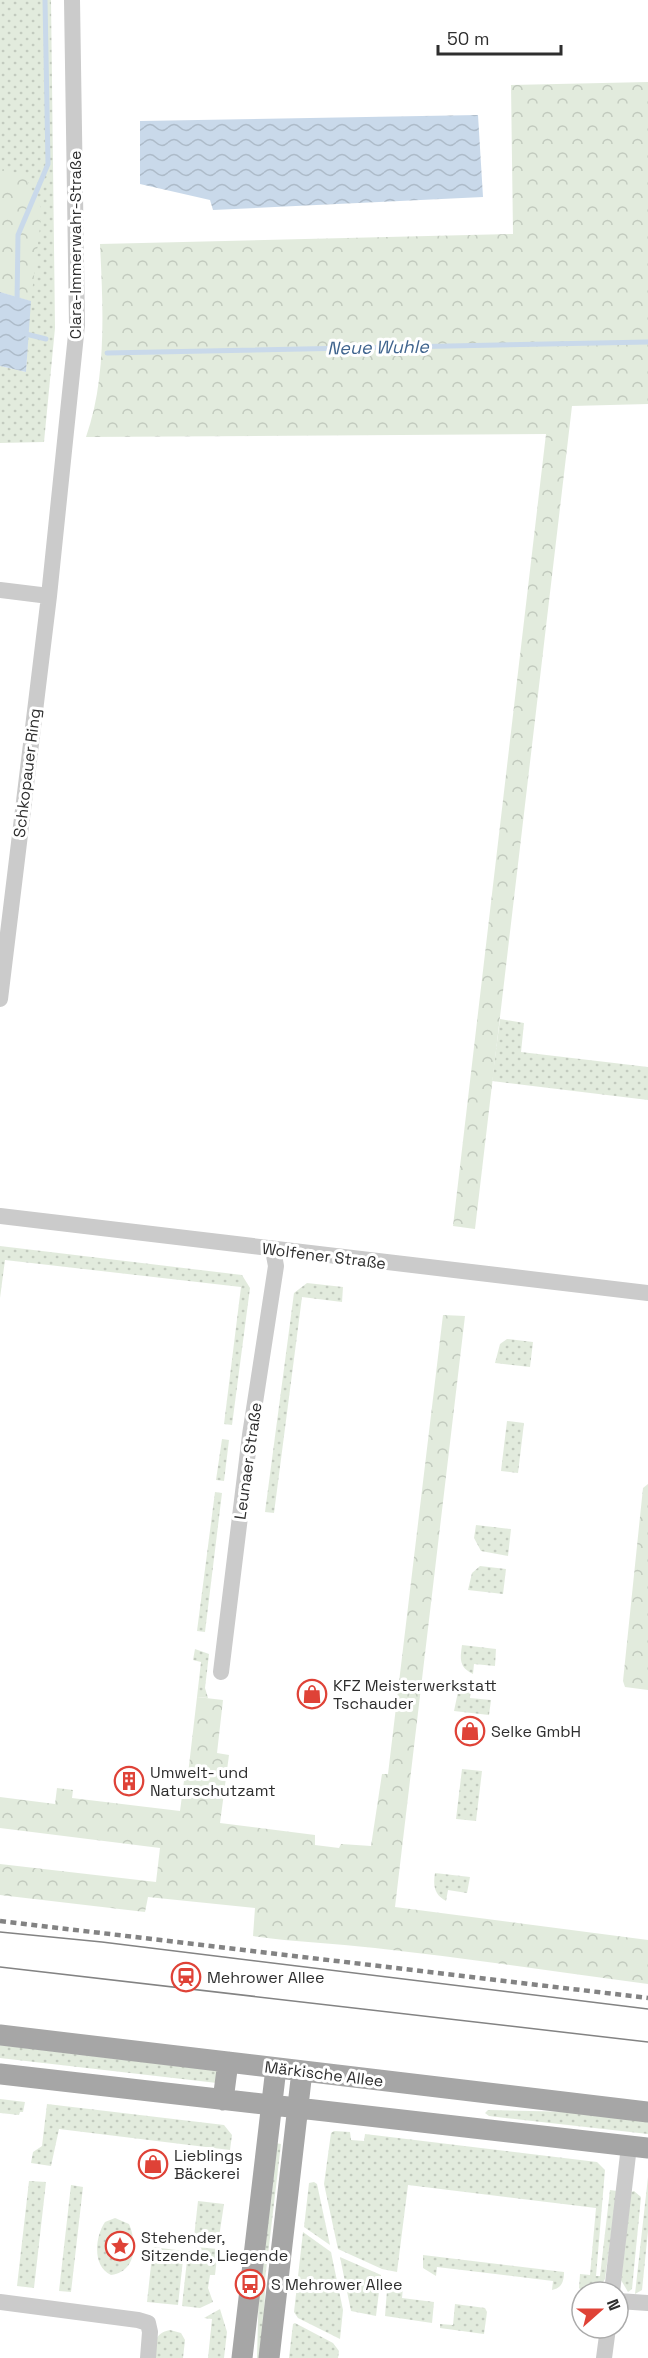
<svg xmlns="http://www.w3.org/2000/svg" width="648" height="2358" viewBox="0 0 648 2358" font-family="'Space Grotesk',sans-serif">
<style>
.grass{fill:url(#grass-dots)}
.forest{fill:url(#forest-crowns)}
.water{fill:url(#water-waves)}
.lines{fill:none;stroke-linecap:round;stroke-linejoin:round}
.stream{stroke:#c9d9ea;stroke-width:5}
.minor{stroke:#cbcbcb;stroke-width:16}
.major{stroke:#a6a6a6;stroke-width:21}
.tram{stroke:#838383;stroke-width:1.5}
.rail{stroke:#838383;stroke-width:4.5;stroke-dasharray:6 4.5;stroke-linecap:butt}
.labels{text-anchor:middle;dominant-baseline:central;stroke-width:6;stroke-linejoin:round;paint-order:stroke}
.street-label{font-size:16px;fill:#2e2e2e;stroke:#fff}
.poi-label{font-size:16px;fill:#2e2e2e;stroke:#fff;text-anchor:start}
.water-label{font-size:18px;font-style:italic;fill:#3f648e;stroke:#fff}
</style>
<defs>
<pattern id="grass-dots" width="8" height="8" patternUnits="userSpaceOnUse" patternTransform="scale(1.5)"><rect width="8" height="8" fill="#e2ebdd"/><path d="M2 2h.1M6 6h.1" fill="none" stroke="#c2cabe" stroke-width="1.8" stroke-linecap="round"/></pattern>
<pattern id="forest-crowns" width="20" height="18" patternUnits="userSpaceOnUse" patternTransform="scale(1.5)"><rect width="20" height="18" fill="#e2ebdd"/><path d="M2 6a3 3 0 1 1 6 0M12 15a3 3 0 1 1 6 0" fill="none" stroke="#c2cabe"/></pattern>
<pattern id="water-waves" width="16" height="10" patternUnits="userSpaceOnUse" patternTransform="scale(1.5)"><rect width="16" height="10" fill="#c9d9ea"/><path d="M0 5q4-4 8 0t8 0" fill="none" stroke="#adbbc9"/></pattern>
</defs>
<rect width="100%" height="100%" fill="#fff"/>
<!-- grass -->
<path class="grass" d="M 0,0 L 51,0 L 55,328 L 44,442 L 0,443 L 0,366 L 26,372 L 30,301 L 0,292 Z
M 500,1019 L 524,1023 L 521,1052 L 648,1067 L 648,1100 L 492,1081 Z
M 0,1246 L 242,1275 L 250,1288 L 232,1425 L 224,1424 L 241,1287 L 5,1260 L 0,1298 Z
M 307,1283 L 343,1287 L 342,1302 L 302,1297 L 274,1513 L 265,1512 L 294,1293 Z
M 507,1339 L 533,1342 L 530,1367 L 495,1363 L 500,1344 Z
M 507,1421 L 524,1423 L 518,1473 L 501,1471 Z
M 222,1439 L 229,1440 L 224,1481 L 216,1480 Z
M 215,1492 L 222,1493 L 205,1632 L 197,1631 Z
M 476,1525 L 511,1529 L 508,1556 L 481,1551 L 474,1538 Z
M 480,1566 L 506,1569 L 503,1594 L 468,1590 L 472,1573 Z
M 462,1645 L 496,1649 L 495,1666 L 474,1664 L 473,1674 C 459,1667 460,1660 462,1645 Z
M 195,1649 L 209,1654 L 205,1688 L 208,1698 L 197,1697 L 201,1662 L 193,1660 Z
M 471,1687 L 470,1698 L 491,1700 L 489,1715 L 454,1711 L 458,1692 Z
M 462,1769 L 482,1771 L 476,1821 L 456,1819 Z
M 435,1873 L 470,1877 L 467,1893 L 448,1890 L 446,1901 C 434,1895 433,1885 435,1873 Z
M 0,2045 L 219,2071 L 217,2083 L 0,2058 Z
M 0,2099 L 25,2102 L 23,2112 L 20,2112 L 19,2115 L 0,2113 Z
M 47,2104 L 224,2125 L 232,2135 L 230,2150 L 59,2129 L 51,2166 L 31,2163 L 33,2152 L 42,2146 Z
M 488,2110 L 576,2112 L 648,2121 L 648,2134 L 489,2116 L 485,2113 Z
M 334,2131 L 350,2132 L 351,2140 L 364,2141 L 365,2134 L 597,2162 L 605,2170 L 596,2276 L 600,2276 L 610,2190 L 617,2191 L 605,2279 L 597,2292 L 583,2292 L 579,2288 L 580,2274 L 590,2275 L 596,2208 L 408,2185 L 397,2272 L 382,2269 L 338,2249 L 324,2184 L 331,2133 Z
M 275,2143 L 281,2144 L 265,2280 L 264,2358 L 257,2358 L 259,2284 Z
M 648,2177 L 648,2231 L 642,2290 L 635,2294 Z
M 29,2181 L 46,2182 L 34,2288 L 17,2286 Z
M 314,2182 L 317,2184 L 330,2245 L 304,2227 L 309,2183 Z
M 71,2185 L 83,2187 L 71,2292 L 59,2291 Z
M 634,2191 L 641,2197 L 632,2289 L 628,2292 L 621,2280 L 631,2192 Z
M 198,2201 L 224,2204 L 218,2244 L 201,2242 L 202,2238 L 194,2237 Z
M 115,2218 L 129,2224 C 137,2242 137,2272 111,2275 C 92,2266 95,2237 105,2222 Z
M 303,2232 L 331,2252 L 343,2310 L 340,2339 L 298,2318 L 294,2312 Z
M 153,2247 L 184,2251 L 178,2305 L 147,2302 Z
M 196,2247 L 218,2249 L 215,2275 L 210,2275 L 208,2288 L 213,2302 L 200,2308 L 182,2306 L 188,2251 L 195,2252 Z
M 423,2255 L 564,2272 C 564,2281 562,2288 552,2290 L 553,2281 L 437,2267 L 436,2276 L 423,2268 Z
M 340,2257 L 381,2275 L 376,2316 L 351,2311 Z
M 395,2286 L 403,2287 L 402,2298 L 434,2302 L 432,2323 L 385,2316 L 387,2290 Z
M 455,2304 L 485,2308 L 487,2312 L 484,2334 L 440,2328 L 440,2324 L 453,2325 Z
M 220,2309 L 227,2332 L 224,2358 L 208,2358 L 212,2319 L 204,2318 Z
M 295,2323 L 333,2343 L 339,2351 L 338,2358 L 289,2358 L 293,2324 Z
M 170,2330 L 181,2333 L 185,2340 L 183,2358 L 153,2358 C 154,2344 154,2333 170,2330 Z"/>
<!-- forest -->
<path class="forest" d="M 648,82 L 648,404 L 572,406 L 475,1229 L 453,1226 L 546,434 L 86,437 C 107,378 103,307 100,244 L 513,234 L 511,85 Z
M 0,167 L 9,173 L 23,172 L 42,210 L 31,301 L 0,292 Z
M 443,1315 L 465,1316 L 395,1907 L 648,1940 L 648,1984 C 557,1972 466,1958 375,1948 C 334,1943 294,1942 253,1936 L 255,1908 L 148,1897 L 145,1912 L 0,1895 L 0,1864 L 156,1882 L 160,1848 L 0,1828 L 0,1797 L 55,1804 L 57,1788 L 73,1790 L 72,1798 L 180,1811 L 185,1773 L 188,1774 L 197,1697 L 223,1700 L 217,1753 L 229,1755 L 220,1823 L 315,1835 L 315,1845 L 339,1848 L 341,1844 L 371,1846 L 382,1774 L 388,1774 Z
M 648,1484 L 648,1690 L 625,1687 L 623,1681 L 643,1488 Z"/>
<!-- water -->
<path class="water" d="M 478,115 L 483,197 L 213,210 L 210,200 L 140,184 L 140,121 Z
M 0,292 L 31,301 L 26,372 L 0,366 Z"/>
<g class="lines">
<!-- stream -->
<path class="stream" d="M 17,304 L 18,235 L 48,164 L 45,0
M 22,333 L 46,339
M 107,353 L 648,342"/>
<!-- minor -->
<path class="minor" d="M 0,590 L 49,596
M 0,999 L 49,596 L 77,325 L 72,0
M 0,1216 L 648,1293
M 221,1672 L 250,1435 L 276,1266 L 273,1250
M 612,2292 L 629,2146
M 618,2301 L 648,2303
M 0,2302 L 138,2320 L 148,2323 L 150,2332 L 148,2358
M 604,2358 L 608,2328"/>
<!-- major -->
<path class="major" d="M 0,2035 L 648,2112
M 0,2074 L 648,2148
M 223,2100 L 228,2062
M 242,2358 L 276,2068
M 269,2358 L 302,2071"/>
<!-- tram -->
<path class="tram" d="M 0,1932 L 102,1942 L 648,2009
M 0,1967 L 648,2042"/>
<!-- rail -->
<path class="rail" d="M 0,1921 L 648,1998"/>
</g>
<!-- icons -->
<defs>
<g id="shop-ring" transform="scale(1.5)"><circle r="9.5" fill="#fff" stroke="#df4237" stroke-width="1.5"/><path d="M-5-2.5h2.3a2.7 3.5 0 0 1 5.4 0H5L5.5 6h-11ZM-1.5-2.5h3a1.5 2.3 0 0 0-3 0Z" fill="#df4237"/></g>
<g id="building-ring" transform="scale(1.5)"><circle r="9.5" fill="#fff" stroke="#df4237" stroke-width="1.5"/><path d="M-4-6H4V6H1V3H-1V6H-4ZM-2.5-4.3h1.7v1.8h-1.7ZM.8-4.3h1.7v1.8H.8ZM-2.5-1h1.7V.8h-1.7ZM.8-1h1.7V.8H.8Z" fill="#df4237"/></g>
<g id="station-ring" transform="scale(1.5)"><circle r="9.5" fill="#fff" stroke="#df4237" stroke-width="1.5"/><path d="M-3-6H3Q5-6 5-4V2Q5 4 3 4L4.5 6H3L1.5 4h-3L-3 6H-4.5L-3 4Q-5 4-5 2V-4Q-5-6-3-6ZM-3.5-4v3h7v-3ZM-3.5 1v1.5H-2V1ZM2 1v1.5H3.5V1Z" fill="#df4237"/></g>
<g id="sight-ring" transform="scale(1.5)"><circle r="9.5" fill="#fff" stroke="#df4237" stroke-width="1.5"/><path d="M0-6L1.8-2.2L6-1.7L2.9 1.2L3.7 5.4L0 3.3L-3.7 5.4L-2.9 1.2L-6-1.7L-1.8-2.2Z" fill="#df4237"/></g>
<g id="bus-ring" transform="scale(1.5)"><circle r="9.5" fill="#fff" stroke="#df4237" stroke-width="1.5"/><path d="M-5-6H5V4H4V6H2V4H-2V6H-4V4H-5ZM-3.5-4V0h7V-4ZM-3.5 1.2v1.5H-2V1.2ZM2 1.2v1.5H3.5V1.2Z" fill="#df4237"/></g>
</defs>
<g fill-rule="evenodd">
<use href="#shop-ring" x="312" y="1694"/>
<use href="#shop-ring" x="470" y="1731"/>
<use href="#building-ring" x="129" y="1781"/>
<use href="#station-ring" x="186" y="1977"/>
<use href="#shop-ring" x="153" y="2164"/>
<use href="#sight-ring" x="120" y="2246"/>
<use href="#bus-ring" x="250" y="2284"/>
</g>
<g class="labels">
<!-- street labels -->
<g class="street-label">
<text transform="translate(75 245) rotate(-90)">Clara-Immerwahr-Straße</text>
<text transform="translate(27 773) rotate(-83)">Schkopauer Ring</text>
<text transform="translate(324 1256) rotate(7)">Wolfener Straße</text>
<text transform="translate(248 1461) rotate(-82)">Leunaer Straße</text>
<text transform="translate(324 2074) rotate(7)">Märkische Allee</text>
</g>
<!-- poi labels -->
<g class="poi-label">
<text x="333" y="1685">KFZ Meisterwerkstatt<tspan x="333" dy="18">Tschauder</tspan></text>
<text x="491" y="1731">Selke GmbH</text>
<text x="150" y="1772">Umwelt- und<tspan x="150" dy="18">Naturschutzamt</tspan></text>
<text x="207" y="1977">Mehrower Allee</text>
<text x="174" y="2155">Lieblings<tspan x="174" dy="18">Bäckerei</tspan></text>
<text x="141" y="2237">Stehender,<tspan x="141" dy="18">Sitzende, Liegende</tspan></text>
<text x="271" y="2284">S Mehrower Allee</text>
</g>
<!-- water labels -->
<g class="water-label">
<text transform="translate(378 347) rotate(-1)">Neue Wuhle</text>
</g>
</g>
<!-- north arrow -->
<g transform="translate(600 2310) rotate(69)"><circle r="28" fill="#ffffff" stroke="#ababab" stroke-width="1.5"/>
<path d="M0-4.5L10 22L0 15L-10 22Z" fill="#df4237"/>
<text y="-9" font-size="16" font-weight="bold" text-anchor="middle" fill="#2e2e2e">N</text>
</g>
<!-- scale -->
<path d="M438 45v9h123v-9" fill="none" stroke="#2e2e2e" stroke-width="3"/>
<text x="447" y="45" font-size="18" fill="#2e2e2e" stroke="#ffffff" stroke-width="4.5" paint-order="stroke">50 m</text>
</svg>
